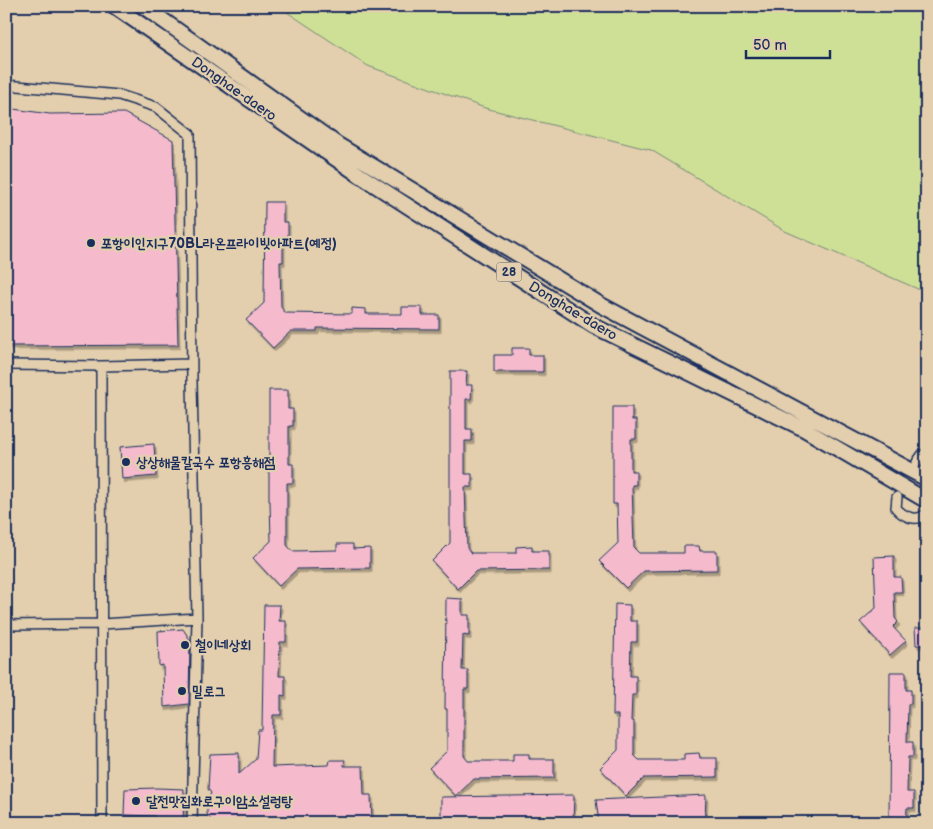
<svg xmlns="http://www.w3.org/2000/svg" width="933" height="829" viewBox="0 0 933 829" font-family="'Balsamiq Sans','Poor Story',sans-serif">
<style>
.green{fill:#cee095;stroke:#74887a}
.building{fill:#f5bbcc;stroke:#1b2f5e;filter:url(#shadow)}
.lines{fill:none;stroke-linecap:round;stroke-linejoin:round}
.street-casing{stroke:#1b2f5e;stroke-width:12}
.primary-casing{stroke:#1b2f5e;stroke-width:18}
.street{stroke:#e3cfad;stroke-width:9}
.primary{stroke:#e3cfad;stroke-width:14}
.poi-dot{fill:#1b2f5e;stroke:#e3cfad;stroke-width:2}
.labels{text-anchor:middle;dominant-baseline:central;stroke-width:4.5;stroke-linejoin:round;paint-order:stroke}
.shield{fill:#e3cfad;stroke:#575f76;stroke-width:1}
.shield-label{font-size:12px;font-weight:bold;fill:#1b2f5e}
.street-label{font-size:14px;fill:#1b2f5e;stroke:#e3cfad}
.poi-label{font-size:14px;font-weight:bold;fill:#1b2f5e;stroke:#e3cfad;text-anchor:start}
</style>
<defs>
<filter id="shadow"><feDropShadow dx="2" dy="3.5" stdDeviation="0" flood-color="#0004"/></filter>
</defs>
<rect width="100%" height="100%" fill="#e3cfad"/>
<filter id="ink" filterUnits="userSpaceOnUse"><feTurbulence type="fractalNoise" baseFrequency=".02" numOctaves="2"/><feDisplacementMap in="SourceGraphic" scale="10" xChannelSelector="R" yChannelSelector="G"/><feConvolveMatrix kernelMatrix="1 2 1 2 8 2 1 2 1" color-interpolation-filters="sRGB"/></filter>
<g filter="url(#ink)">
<!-- green -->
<path class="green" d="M 278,6 L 927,6 L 927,293 L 785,231 L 651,150 L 485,108 L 368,66 Z"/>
<!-- building -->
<path class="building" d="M 6,108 L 50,114 L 124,113 L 173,140 L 178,345 L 6,346 Z
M 265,202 L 283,202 L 283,222 L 288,222 L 288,241 L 283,241 L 283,262 L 280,262 L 281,307 L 285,313 L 352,314 L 352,308 L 366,309 L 366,314 L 402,314 L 402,307 L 422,307 L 422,315 L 439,315 L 439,329 L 317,328 L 317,331 L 291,331 L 273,348 L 246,320 L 264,303 Z
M 512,348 L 529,348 L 529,355 L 543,355 L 543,372 L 494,372 L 494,355 L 512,355 Z
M 450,371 L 467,371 L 466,385 L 472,385 L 471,399 L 466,399 L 466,429 L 472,429 L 472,441 L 465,441 L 465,474 L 472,474 L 472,487 L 465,487 L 467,548 L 471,553 L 516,553 L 516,547 L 532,546 L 532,551 L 549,551 L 549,570 L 476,571 L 458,589 L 432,561 L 450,543 Z
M 269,390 L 288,390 L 288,409 L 293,409 L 293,426 L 289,426 L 289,464 L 293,464 L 293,483 L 287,483 L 287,545 L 292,551 L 337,550 L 337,544 L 353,544 L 353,549 L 370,548 L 370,568 L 297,569 L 279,586 L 253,558 L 271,541 L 270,501 L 269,501 Z
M 613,407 L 632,407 L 632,420 L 636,420 L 636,439 L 631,439 L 631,471 L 636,471 L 636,485 L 632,485 L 634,548 L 639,553 L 684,553 L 684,546 L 699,546 L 700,551 L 717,551 L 717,570 L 644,571 L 626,588 L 599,561 L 618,543 L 617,504 L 613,504 Z
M 154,444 L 156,476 L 122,479 L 120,447 Z
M 894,556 L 894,577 L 901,577 L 902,592 L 894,592 L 895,618 L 898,622 L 893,627 L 906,641 L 890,655 L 860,622 L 876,608 L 874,557 Z
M 446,598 L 462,599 L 462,615 L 469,615 L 469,636 L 463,635 L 462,670 L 468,670 L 468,689 L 464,689 L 464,756 L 468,761 L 513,761 L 513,754 L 529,754 L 529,759 L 554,759 L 554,778 L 474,779 L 456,796 L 429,768 L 447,751 L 447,709 L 445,709 Z
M 615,604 L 630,605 L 630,621 L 637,621 L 637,642 L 631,642 L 630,676 L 636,676 L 636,695 L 632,695 L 631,721 L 634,721 L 634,755 L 639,760 L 684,760 L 684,754 L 699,753 L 700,758 L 717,758 L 717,777 L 644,778 L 626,796 L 600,768 L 618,750 L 618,715 L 613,715 Z
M 264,605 L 280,605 L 279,621 L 286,621 L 286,642 L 280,642 L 279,676 L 285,676 L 285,696 L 281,695 L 281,715 L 273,715 L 272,767 L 329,765 L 330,760 L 345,760 L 344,766 L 363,766 L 364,795 L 371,795 L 372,822 L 213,823 L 207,814 L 207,802 L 211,793 L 208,789 L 210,754 L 239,753 L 239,774 L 256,759 L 258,730 L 262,730 Z
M 915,628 L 927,628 L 927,645 L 916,645 Z
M 183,629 L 190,640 L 189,704 L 164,707 L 163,665 L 159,666 L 158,631 Z
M 890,672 L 906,672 L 906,690 L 911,690 L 911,704 L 908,704 L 907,742 L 913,742 L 913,757 L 908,757 L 907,792 L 914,792 L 914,808 L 907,808 L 906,823 L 889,823 Z
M 157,788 L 184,789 L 183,823 L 154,823 L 155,816 L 124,815 L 125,789 Z
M 574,795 L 573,823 L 441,823 L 441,797 Z
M 706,795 L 705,819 L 599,823 L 596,800 Z"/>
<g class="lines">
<!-- street casing -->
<g class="street-casing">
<path id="street" d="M 6,85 L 119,95 L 156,107 L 190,134 L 192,382 L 197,618 L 192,823
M 6,365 L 101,366 L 192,364
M 101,366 L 102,823
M 917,462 L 922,455
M 897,497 L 896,508 C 904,517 917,523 927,513
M 6,625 L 102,624 L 197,618"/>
</g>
<!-- primary casing -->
<g class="primary-casing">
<path id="primary" d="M 114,6 L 361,176 L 594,326 L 804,429 L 927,501
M 143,6 L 338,145 L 601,305 L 927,479"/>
</g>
<!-- street -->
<use href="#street" class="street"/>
<!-- primary -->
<use href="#primary" class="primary"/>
</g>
</g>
<!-- markers -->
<g class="poi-dot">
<circle cx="91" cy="243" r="5"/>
<circle cx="126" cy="462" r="5"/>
<circle cx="185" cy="645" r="5"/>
<circle cx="182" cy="691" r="5"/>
<circle cx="136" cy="801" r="5"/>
</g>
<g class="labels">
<!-- shield labels -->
<rect class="shield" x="496.5" y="262.5" width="25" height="19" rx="4"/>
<g class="shield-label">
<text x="509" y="272">28</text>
</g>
<!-- street labels -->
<g class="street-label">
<text transform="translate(234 89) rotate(35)">Donghae-daero</text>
<text transform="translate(573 311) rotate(31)">Donghae-daero</text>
</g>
<!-- poi labels -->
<g class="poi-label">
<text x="101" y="243">포항이인지구70BL라온프라이빗아파트(예정)</text>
<text x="136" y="462">상상해물칼국수 포항흥해점</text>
<text x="195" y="645">철이네상회</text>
<text x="192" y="691">밀로그</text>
<text x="146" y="801">달전맛집화로구이암소설렁탕</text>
</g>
</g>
<!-- margin -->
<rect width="933" height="829" fill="none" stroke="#e3cfad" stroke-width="25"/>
<rect x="12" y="12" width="908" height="804" fill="none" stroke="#1b2f5e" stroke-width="2" filter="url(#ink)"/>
<!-- scale -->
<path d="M746 50v8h84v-8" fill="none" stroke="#1b2f5e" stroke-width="2.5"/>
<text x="753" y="50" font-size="15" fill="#1b2f5e" stroke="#e3cfad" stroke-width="4" paint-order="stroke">50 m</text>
</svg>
